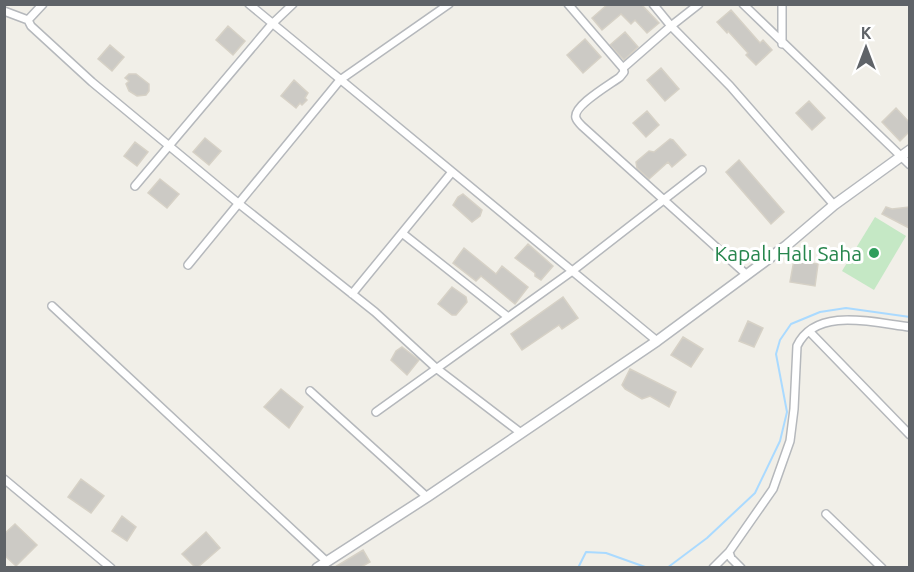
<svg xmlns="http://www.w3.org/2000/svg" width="914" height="572" viewBox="0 0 914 572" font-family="Ubuntu,sans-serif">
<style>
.green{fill:#c5e8c5}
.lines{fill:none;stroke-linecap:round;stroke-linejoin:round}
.stream{stroke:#aadaff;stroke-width:2}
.building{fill:#cccac5;stroke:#d6d1c6;stroke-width:1.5}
.minor-casing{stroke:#b5b8bc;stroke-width:10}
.tertiary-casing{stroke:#b5b8bc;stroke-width:12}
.minor{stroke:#fff;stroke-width:7}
.tertiary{stroke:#fff;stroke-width:9}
.leisure-dot{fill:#2e9e5b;stroke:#fff;stroke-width:2}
.labels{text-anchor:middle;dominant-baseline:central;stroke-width:6;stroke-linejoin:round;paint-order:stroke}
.leisure-label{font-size:21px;fill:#27864d;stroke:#fff;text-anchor:end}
</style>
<rect width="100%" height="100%" fill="#f1efe8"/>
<!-- green -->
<path class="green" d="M 875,217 L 906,236 L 874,290 L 842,271 Z"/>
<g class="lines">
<!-- stream -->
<path class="stream" d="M 578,568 L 586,552 L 606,553 L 648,568
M 667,568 L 707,538 L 755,493 L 780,441 L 787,412 L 776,354 L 780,340 L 791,324 L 820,312 L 846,308 L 910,317"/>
</g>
<!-- building -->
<path class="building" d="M 608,4 L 641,4 L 659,23 L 647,33 L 635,20 L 631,24 L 621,14 L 602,30 L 592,18 Z
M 731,10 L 760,43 L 763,40 L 772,50 L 756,65 L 746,55 L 748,53 L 728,31 L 727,33 L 717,22 Z
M 228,26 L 245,41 L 233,55 L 216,40 Z
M 625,32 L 638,47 L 624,60 L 610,45 Z
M 585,39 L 601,57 L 583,73 L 567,55 Z
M 110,45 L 124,57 L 112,71 L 98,59 Z
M 661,68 L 679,89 L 665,101 L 647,80 Z
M 129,74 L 136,74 L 149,84 L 149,91 L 146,95 L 137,96 L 129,91 L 126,84 L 129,81 L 125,78 Z
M 294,80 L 308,93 L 305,98 L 307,100 L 302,105 L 300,103 L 296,108 L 281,96 Z
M 809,101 L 825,118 L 812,130 L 796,113 Z
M 896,108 L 909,122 L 909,132 L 900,141 L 882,122 Z
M 647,111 L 659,125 L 646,137 L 633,123 Z
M 205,138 L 221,151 L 209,165 L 193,152 Z
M 670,139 L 673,140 L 686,155 L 672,167 L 668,162 L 649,179 L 637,168 L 636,162 L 649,151 L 654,152 Z
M 135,142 L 148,152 L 137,166 L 124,156 Z
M 739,160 L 784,212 L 771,224 L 726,172 Z
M 160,179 L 179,194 L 167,208 L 148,193 Z
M 463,194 L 482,210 L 480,216 L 472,222 L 453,205 L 458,197 Z
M 886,207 L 892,209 L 909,207 L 909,228 L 882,214 Z
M 528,244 L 553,266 L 541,280 L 535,276 L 535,273 L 515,258 Z
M 464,248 L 496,274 L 502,266 L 528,287 L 515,304 L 481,276 L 476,281 L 453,263 Z
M 794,260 L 818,264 L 815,286 L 790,282 Z
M 452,287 L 466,297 L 467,302 L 456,315 L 452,315 L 438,304 Z
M 563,297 L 578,318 L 562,329 L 559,325 L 522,350 L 511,334 Z
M 748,321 L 763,328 L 754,347 L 739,341 Z
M 683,337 L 703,349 L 691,367 L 671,355 Z
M 402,347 L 419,360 L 407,375 L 391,360 L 396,351 Z
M 630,369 L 676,392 L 669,407 L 650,396 L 642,399 L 625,389 L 622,385 Z
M 281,389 L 303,407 L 289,428 L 264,407 Z
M 81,479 L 104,496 L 91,513 L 68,497 Z
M 122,516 L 136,527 L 127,541 L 112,531 Z
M 15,524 L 37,545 L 16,566 L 4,555 L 4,534 Z
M 206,532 L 220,548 L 198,567 L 195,567 L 182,554 Z
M 363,550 L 370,562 L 361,567 L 335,567 Z"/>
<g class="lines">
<!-- minor casing -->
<g class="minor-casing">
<path id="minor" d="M 249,4 L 657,341
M 568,4 L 623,68 L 624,72 L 620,77 C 611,84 572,106 576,118 C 577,121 580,124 582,126 L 747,275
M 653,4 L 671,26 L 730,86 L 834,205
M 743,4 L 910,165
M 782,4 L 782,44
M 4,11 L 28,20 L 31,26 L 92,82 L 238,203 L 375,312 L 436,368 L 521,433
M 28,20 L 43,4
M 623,68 L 671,26 L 699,4
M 135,186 L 272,24 L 293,4
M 402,233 L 508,317
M 188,265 L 340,80 L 449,4
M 352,294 L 452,172
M 52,306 L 326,561
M 809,331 L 910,435
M 310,391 L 427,497
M 376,412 L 571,272 L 702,170
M 4,479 L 111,568
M 826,514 L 882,568
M 713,568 L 729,552
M 741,568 L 731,558 L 729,552 L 773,489 L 790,441 L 794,409 L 797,346 C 816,306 875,323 910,327"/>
</g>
<!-- tertiary casing -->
<g class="tertiary-casing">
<path id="tertiary" d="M 317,568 L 427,497 L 657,341 L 787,245 L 834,205 L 910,150"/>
</g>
<!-- minor -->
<use href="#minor" class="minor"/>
<!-- tertiary -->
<use href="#tertiary" class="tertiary"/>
</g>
<!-- markers -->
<circle class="leisure-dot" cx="874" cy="253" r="6"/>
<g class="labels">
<!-- leisure labels -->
<g class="leisure-label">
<text x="862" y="253">Kapalı Halı Saha</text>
</g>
</g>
<!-- border -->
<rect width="914" height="572" fill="none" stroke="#5f6368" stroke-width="12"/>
<!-- north arrow -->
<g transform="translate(866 48)" stroke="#ffffff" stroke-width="4.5" paint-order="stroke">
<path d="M0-4.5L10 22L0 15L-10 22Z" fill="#5f6368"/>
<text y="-9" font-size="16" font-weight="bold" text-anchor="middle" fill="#5f6368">K</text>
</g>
</svg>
